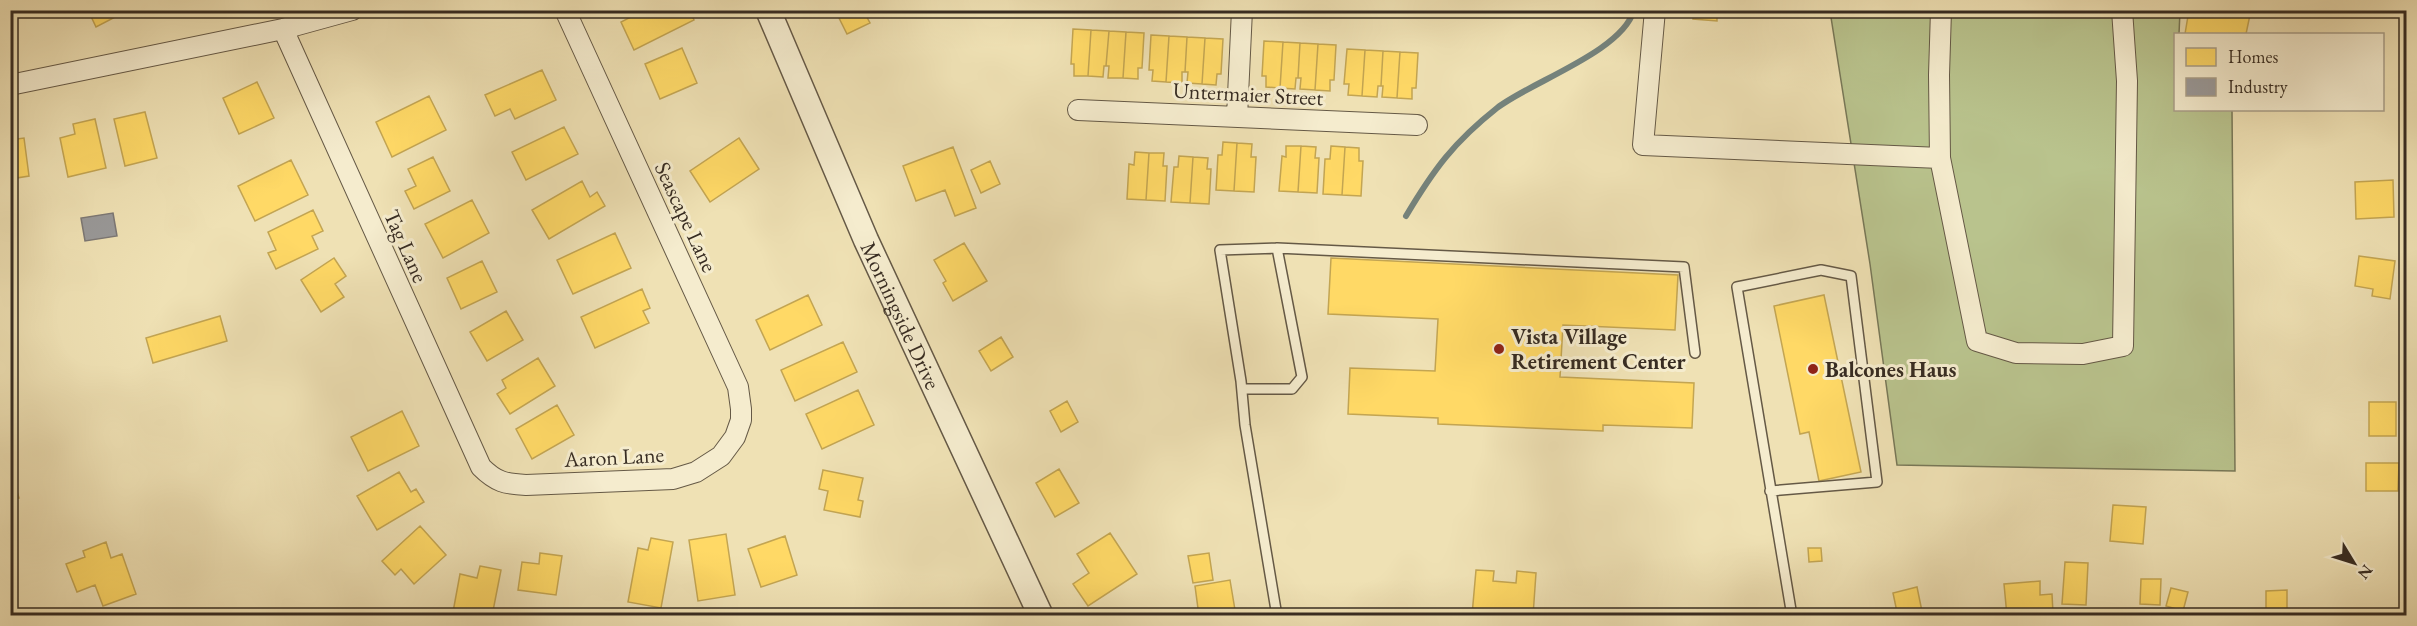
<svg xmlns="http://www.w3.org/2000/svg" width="2417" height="626" viewBox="0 0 2417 626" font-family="'EB Garamond',serif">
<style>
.green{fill:#b9c38d;stroke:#787858;stroke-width:1.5}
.homes{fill:#ffd966;stroke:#c3a552;stroke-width:1.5}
.industry{fill:#999;stroke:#7c7875;stroke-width:1.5}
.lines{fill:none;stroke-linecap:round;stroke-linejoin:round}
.stream{stroke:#75827b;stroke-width:6}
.service-casing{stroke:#655946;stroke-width:12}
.minor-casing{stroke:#655946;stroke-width:22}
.tertiary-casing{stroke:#655946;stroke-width:27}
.service{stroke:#f5ecce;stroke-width:9}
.minor{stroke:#f5ecce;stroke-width:20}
.tertiary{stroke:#f5ecce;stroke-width:24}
.poi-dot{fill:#8f2418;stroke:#f5ecce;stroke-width:2}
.labels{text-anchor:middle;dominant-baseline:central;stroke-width:6;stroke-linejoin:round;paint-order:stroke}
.street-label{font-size:22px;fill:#372c22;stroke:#f5ecce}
.poi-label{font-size:22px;font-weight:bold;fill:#372c22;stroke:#f5ecce;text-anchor:start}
</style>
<rect width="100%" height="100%" fill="#efe1b4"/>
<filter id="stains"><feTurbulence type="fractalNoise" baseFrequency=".00333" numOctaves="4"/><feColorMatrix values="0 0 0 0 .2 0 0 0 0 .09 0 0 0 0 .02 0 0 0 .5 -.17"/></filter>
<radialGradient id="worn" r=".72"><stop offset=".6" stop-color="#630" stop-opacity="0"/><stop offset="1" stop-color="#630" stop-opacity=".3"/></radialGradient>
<!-- green -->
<path class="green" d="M 1830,11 L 2180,11 L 2179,34 L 2176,34 L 2176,110 L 2232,110 L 2235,471 L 1897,465 L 1870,264 Z"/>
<!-- homes -->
<path class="homes" d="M 88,10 L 124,10 L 125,12 L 96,27 Z
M 644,10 L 689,10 L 694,20 L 634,50 L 621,22 Z
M 835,10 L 863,10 L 870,23 L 847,34 Z
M 1734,10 L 1733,15 L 1717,14 L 1717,21 L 1693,19 L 1694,12 L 1676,11 Z
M 2189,10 L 2203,10 L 2231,17 L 2232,10 L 2251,10 L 2246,34 L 2185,34 Z
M 1073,29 L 1091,30 L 1088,76 L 1074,76 L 1074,64 L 1071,64 Z
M 1091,30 L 1109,31 L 1106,66 L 1104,66 L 1103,77 L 1088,76 Z
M 1109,31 L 1126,32 L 1123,78 L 1108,78 L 1109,66 L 1106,66 Z
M 1126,32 L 1144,33 L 1142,68 L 1138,68 L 1138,79 L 1123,78 Z
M 1151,35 L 1169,36 L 1166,82 L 1152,81 L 1153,70 L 1149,70 Z
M 1169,36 L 1187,37 L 1185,72 L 1182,72 L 1182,83 L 1166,82 Z
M 1187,37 L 1205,38 L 1202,84 L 1187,83 L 1188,72 L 1185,72 Z
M 1205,38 L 1223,39 L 1221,74 L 1217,74 L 1216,85 L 1202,84 Z
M 1264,41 L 1283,42 L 1280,88 L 1266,87 L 1266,76 L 1262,76 Z
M 1283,42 L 1300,43 L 1298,78 L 1296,78 L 1295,89 L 1280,88 Z
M 1300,43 L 1318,44 L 1315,90 L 1300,89 L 1301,78 L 1298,78 Z
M 1318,44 L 1336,45 L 1334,80 L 1330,80 L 1330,91 L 1315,90 Z
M 682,48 L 697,83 L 660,99 L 645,64 Z
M 1347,49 L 1365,50 L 1362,96 L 1348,95 L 1349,84 L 1344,84 Z
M 1365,50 L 1383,51 L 1381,86 L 1378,86 L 1377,97 L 1362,96 Z
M 1383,51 L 1400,52 L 1397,98 L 1382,97 L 1383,86 L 1381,86 Z
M 1400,52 L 1418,53 L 1416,88 L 1412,88 L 1412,99 L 1397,98 Z
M 542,70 L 556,100 L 515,119 L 510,109 L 495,116 L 485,95 Z
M 257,82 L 274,118 L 239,134 L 223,98 Z
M 429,96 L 446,130 L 392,157 L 376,122 Z
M 145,112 L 157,158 L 125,166 L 114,119 Z
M 95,119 L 106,168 L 68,177 L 60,138 L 75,134 L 73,124 Z
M 564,127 L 578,154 L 526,180 L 512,152 Z
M 24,138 L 29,176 L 10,179 L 10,140 Z
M 739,138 L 759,169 L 710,202 L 690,171 Z
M 1223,142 L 1237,143 L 1234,191 L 1216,190 L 1218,155 L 1222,155 Z
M 1237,143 L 1252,144 L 1251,157 L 1256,157 L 1254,192 L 1234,191 Z
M 1286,146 L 1301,146 L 1298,192 L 1279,191 L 1282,156 L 1286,157 Z
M 1301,146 L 1316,147 L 1315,158 L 1319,158 L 1317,193 L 1298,192 Z
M 1331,146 L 1345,147 L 1342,195 L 1323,194 L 1325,159 L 1330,159 Z
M 953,147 L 976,208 L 955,216 L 945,190 L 916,201 L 903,166 Z
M 1345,147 L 1359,148 L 1359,161 L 1363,161 L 1361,196 L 1342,195 Z
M 1135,152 L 1149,153 L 1146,200 L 1127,199 L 1129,164 L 1134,165 Z
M 1149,153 L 1164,153 L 1163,166 L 1167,166 L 1165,201 L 1146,200 Z
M 1179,156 L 1193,157 L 1190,203 L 1171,202 L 1174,167 L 1178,167 Z
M 433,157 L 450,191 L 414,209 L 405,191 L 416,186 L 408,169 Z
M 1193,157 L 1208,158 L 1207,169 L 1211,169 L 1209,204 L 1190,203 Z
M 291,160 L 308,195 L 255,221 L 238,186 Z
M 990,161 L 1000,184 L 981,193 L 971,170 Z
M 2393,180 L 2394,217 L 2356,219 L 2355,182 Z
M 582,181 L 590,197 L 597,192 L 605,206 L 549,239 L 532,210 Z
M 472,200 L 489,233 L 443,258 L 425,224 Z
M 313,210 L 323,231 L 312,236 L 318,249 L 276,269 L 268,253 L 276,250 L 268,232 Z
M 615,233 L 631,268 L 573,294 L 557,260 Z
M 964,243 L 987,281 L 953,301 L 943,283 L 946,281 L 934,260 Z
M 2359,256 L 2395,261 L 2390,299 L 2372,296 L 2373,289 L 2355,286 Z
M 334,258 L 346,276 L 335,284 L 344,297 L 321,312 L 301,280 Z
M 1331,258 L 1678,275 L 1675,330 L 1563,325 L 1560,377 L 1694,383 L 1692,428 L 1603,425 L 1603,431 L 1438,424 L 1438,418 L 1348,414 L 1350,368 L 1435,371 L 1438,319 L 1328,314 Z
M 482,261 L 497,292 L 461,309 L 447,278 Z
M 642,289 L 650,308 L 643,311 L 649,323 L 595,348 L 581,317 Z
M 808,295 L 822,325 L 770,350 L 756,320 Z
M 1824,295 L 1861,472 L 1819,481 L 1809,432 L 1800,434 L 1774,306 Z
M 506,311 L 523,340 L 487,361 L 470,332 Z
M 220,316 L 227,341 L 153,363 L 146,338 Z
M 1001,337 L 1013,357 L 991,371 L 979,351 Z
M 843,342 L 857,372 L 795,401 L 781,370 Z
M 538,358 L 555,386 L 510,414 L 497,394 L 506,388 L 502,380 Z
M 858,390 L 874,425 L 822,449 L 806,414 Z
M 1067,401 L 1078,422 L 1061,432 L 1050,411 Z
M 2369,402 L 2396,402 L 2396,436 L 2369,436 Z
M 557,405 L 574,435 L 532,459 L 516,429 Z
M 402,411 L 419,446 L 368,471 L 351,437 Z
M 2366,463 L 2399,463 L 2398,491 L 2366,491 Z
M 10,468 L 19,498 L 10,501 Z
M 1059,469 L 1079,503 L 1055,517 L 1036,483 Z
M 823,470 L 863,478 L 858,500 L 863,501 L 860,517 L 824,510 L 828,491 L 819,489 Z
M 399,472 L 411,492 L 416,489 L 424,502 L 377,530 L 357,496 Z
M 2113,505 L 2146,507 L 2143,544 L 2110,541 Z
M 420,526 L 446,555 L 414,584 L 401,569 L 395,575 L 382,561 Z
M 1110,533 L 1137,574 L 1088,606 L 1073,584 L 1089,573 L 1077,554 Z
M 726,534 L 735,595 L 698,601 L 689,540 Z
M 785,536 L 797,575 L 761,587 L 748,549 Z
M 651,538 L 673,542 L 661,608 L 628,602 L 638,548 L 648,550 Z
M 106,542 L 111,558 L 122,554 L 136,594 L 103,606 L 95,585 L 77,592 L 66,564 L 85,557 L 83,551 Z
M 1808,548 L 1821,548 L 1822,561 L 1809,562 Z
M 540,553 L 562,556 L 556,595 L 518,590 L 522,562 L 539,564 Z
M 1209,553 L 1213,580 L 1193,583 L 1188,556 Z
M 2065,562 L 2088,563 L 2086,605 L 2062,604 Z
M 480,566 L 501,570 L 492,616 L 471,616 L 453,612 L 460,574 L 477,578 Z
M 1476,570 L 1494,571 L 1493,581 L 1516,583 L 1517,571 L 1536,573 L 1533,616 L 1472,615 Z
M 2141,579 L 2161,579 L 2160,605 L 2140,604 Z
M 1230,580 L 1236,616 L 1199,616 L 1195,586 Z
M 2040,581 L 2040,595 L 2052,594 L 2053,613 L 2039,614 L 2039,616 L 2007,616 L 2004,584 Z
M 1917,587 L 1923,616 L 1881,616 L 1897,612 L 1893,593 Z
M 2171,588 L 2188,592 L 2183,611 L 2166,606 Z
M 2287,590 L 2287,616 L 2266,616 L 2266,591 Z
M 2128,610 L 2128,616 L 2109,616 L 2109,611 Z"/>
<!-- industry -->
<path class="industry" d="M 113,213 L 117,236 L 85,241 L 81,218 Z"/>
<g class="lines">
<!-- stream -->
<path class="stream" d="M 1406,216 C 1434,169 1454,142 1497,108 C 1530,82 1622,52 1634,10"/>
<!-- service casing -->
<g class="service-casing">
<path id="service" d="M 1242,389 L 1292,389 L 1302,377 L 1277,248
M 1770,491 L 1877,482 L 1851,276 L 1821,270 L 1737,287 L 1792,616
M 1277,616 L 1245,425 L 1241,381 L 1220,250 L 1277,248 L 1684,267 L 1695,353"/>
</g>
<!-- minor casing -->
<g class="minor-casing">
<path id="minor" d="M 1655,10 L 1643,145 L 1940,158
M 1941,10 L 1939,75 L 1940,158 L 1977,341 L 2016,353 L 2083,354 L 2123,346 L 2127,81 L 2122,10
M 283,29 L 481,467 C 496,482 505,484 526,485 L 673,479 L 696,472 L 721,456 L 735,437 L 741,420 L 741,409 L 738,387 L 565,10
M 10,85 L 283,29 L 352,10
M 1078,110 L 1417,125
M 1237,117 L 1242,10"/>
</g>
<!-- tertiary casing -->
<g class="tertiary-casing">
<g id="tertiary">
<path id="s1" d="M 768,10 L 866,240 L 1041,616"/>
</g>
</g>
<!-- service -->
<use href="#service" class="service"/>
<!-- minor -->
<use href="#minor" class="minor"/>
<!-- tertiary -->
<use href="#tertiary" class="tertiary"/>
</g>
<!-- markers -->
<g class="poi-dot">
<circle cx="1499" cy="349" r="6"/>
<circle cx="1813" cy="369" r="6"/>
</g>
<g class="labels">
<!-- street labels -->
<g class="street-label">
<text transform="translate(1248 94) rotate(3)">Untermaier Street</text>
<text transform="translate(686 217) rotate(65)">Seascape Lane</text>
<text transform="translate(406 246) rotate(66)">Tag Lane</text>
<text stroke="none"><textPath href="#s1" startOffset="333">Morningside Drive</textPath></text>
<text transform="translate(614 457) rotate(-3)">Aaron Lane</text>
</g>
<!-- poi labels -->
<g class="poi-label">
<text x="1511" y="336">Vista Village<tspan x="1511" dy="25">Retirement Center</tspan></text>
<text x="1825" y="369">Balcones Haus</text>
</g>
</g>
<!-- margin -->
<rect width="2417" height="626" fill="none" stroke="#efe1b4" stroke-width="36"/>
<rect x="12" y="12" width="2393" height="602" fill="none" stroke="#372c22" stroke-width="3"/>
<rect x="18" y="18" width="2381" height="590" fill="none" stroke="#372c22" stroke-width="1.5"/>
<!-- legend -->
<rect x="2174" y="33" width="210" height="78" fill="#f5ecce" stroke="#a99f89" stroke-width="1.5"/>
<rect x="2186" y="48" width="30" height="18" fill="#ffd966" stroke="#a99f89" stroke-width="1.5"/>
<text x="2228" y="63" font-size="18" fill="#372c22">Homes</text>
<rect x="2186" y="78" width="30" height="18" fill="#999999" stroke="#a99f89" stroke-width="1.5"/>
<text x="2228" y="93" font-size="18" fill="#372c22">Industry</text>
<!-- north arrow -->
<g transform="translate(2354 563) rotate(128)" stroke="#f5ecce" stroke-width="4.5" paint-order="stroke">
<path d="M0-4.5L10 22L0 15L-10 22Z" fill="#372c22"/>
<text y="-9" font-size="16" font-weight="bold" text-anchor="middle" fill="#372c22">N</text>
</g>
<rect width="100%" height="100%" filter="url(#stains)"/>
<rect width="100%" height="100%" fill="url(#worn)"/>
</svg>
